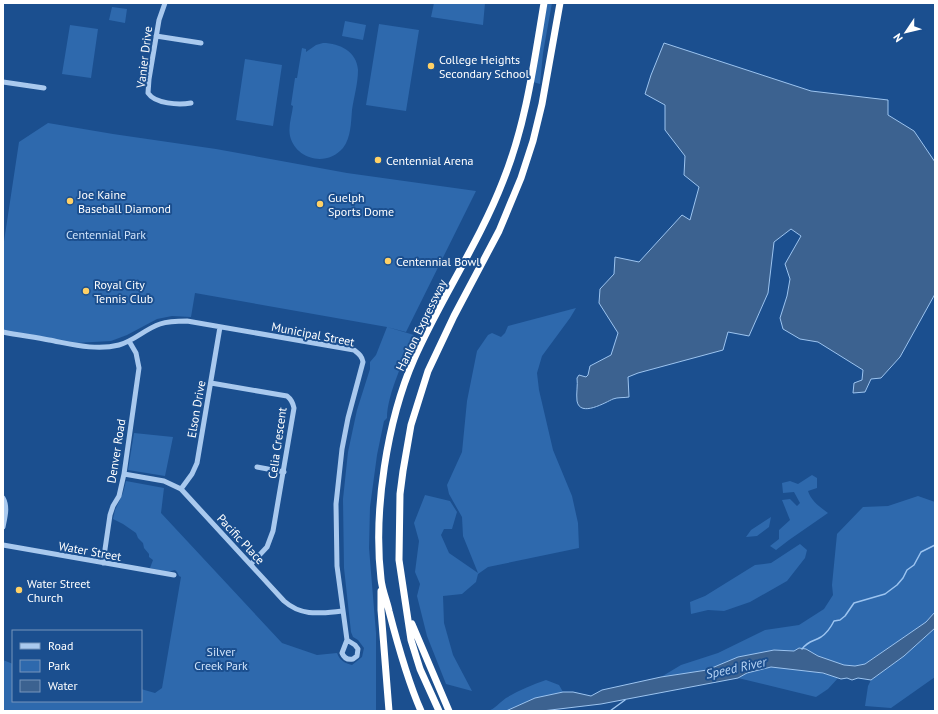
<svg xmlns="http://www.w3.org/2000/svg" width="938" height="714" viewBox="0 0 938 714" font-family="'PT Sans',sans-serif">
<style>
.green{fill:#2e69ad}
.water{fill:#3c6290;stroke:#9cc4f0}
.lines{fill:none;stroke-linecap:round;stroke-linejoin:round}
.stream{stroke:#9cc4f0;stroke-width:1.5}
.minor{stroke:#a9c9ee;stroke-width:5}
.highway{stroke:#fff;stroke-width:7}
.poi-dot{fill:#ffd166;stroke:#1b4f8f;stroke-width:1.5}
.labels{text-anchor:middle;dominant-baseline:central;stroke-width:4;stroke-linejoin:round;paint-order:stroke}
.street-label{font-size:12px;fill:#fff;stroke:#1b4f8f}
.poi-label{font-size:12px;fill:#fff;stroke:#1b4f8f;text-anchor:start}
.park-label{font-size:12px;fill:#cfe3fa;stroke:#1b4f8f}
.water-label{font-size:13px;font-style:italic;fill:#b5d3f5;stroke:#1b4f8f}
</style>
<rect width="100%" height="100%" fill="#1b4f8f"/>
<!-- green -->
<path class="green" d="M 434,3 L 485,3 L 483,25 L 431,17 Z
M 547,3 L 552,3 L 543,53 L 540,84 L 533,82 Z
M 112,7 L 127,9 L 125,23 L 109,20 Z
M 345,21 L 366,25 L 363,40 L 342,36 Z
M 379,24 L 419,30 L 406,111 L 366,105 Z
M 70,25 L 98,29 L 91,78 L 62,74 Z
M 323,43 C 340,43 357,52 358,70 C 358,83 354,97 352,110 C 351,122 351,138 343,148 C 327,167 296,160 290,136 C 288,126 292,115 293,106 L 291,105 L 295,78 L 297,78 L 302,48 L 306,49 L 306,52 L 316,45 Z
M 245,59 L 282,65 L 273,126 L 236,120 Z
M 48,123 L 113,134 L 216,149 L 347,173 L 476,191 L 406,332 L 387,327 L 414,335 C 405,358 387,394 387,418 L 384,421 L 377,455 L 370,507 L 369,548 L 376,633 L 376,711 L 3,711 L 3,660 L 13,664 L 13,701 L 141,701 L 141,689 L 155,693 L 162,688 L 181,577 L 179,576 L 177,572 L 175,570 L 168,572 L 150,568 L 153,560 L 149,557 L 149,554 L 144,548 L 143,543 L 138,538 L 136,533 L 123,524 L 113,519 L 115,510 L 123,493 L 126,481 L 164,488 L 161,513 L 282,643 L 317,655 L 337,653 C 340,661 345,663 352,665 L 362,657 L 364,648 L 358,640 L 353,637 L 351,632 L 344,568 L 343,499 L 348,452 L 357,410 L 370,369 L 370,362 L 376,355 L 387,327 L 195,293 L 191,317 L 172,316 L 157,319 L 127,335 L 111,341 L 58,344 L 3,331 L 3,248 L 19,142 Z
M 576,308 L 570,318 L 542,356 L 537,373 L 539,390 L 553,450 L 572,496 L 578,523 L 579,548 L 488,567 L 478,574 L 476,582 L 462,594 L 443,596 L 444,623 L 453,655 L 472,691 L 446,684 L 427,636 L 417,596 L 420,584 L 415,572 L 419,541 L 414,523 L 425,495 L 450,501 L 457,512 L 452,529 L 444,529 L 441,535 L 449,553 L 478,573 L 463,536 L 462,517 L 449,494 L 447,485 L 462,452 L 467,401 L 477,351 L 488,335 L 492,333 L 501,337 L 505,333 L 508,326 Z
M 134,433 L 173,437 L 165,476 L 128,470 Z
M 812,475 L 817,478 L 817,488 L 808,491 C 811,501 820,507 828,513 L 789,540 L 776,550 L 770,546 L 779,539 L 779,530 L 790,520 L 782,500 L 790,499 L 797,506 L 800,503 L 794,492 L 783,493 L 782,483 L 790,481 L 798,484 Z
M 918,496 L 935,502 L 935,612 L 926,622 L 865,664 L 855,666 L 844,665 L 818,656 L 806,649 L 799,648 L 794,651 L 774,650 L 738,657 L 707,670 L 661,677 L 681,665 L 718,653 L 765,630 L 799,625 L 824,609 L 833,595 L 832,585 L 837,534 L 863,507 L 888,506 Z
M 771,517 L 769,527 L 757,536 L 746,537 L 751,530 Z
M 800,544 L 807,550 L 805,558 L 787,581 L 750,602 L 724,611 L 708,610 L 691,614 L 690,602 L 705,596 L 755,565 L 771,563 Z
M 935,628 L 935,677 L 891,708 L 865,706 L 868,686 L 871,680 L 904,656 Z
M 771,667 L 806,670 L 839,677 L 828,689 L 816,697 L 738,678 L 747,673 Z
M 546,680 L 559,685 L 563,692 L 535,698 L 506,711 L 488,711 C 495,709 500,702 506,698 C 519,690 532,685 546,680 Z"/>
<!-- water -->
<path class="water" d="M 664,43 L 811,91 L 888,100 L 888,115 L 914,131 L 935,162 L 935,294 L 900,357 L 881,378 L 871,379 L 865,392 L 853,393 L 854,383 L 862,380 L 863,370 L 818,342 L 800,339 L 783,329 L 780,318 L 787,296 L 790,279 L 785,264 L 801,236 L 791,229 L 774,242 L 768,293 L 749,336 L 728,332 L 723,350 L 638,373 L 628,377 L 629,397 C 624,398 618,397 613,399 C 606,402 580,418 577,401 C 576,393 578,385 577,378 L 579,375 L 586,377 L 588,375 L 590,366 L 611,355 L 618,333 L 599,303 L 600,289 L 614,274 L 615,257 L 639,262 L 682,215 L 690,220 L 699,187 L 684,175 L 685,156 L 665,130 L 665,105 L 645,94 L 651,75 Z
M 935,612 L 935,628 L 904,656 L 871,680 L 858,678 L 852,680 L 847,678 L 841,679 L 823,673 L 771,667 L 747,673 L 738,678 L 601,704 L 542,711 L 506,711 L 535,698 L 563,692 L 573,692 L 591,696 L 602,690 L 661,677 L 707,670 L 738,657 L 774,650 L 794,651 L 799,648 L 806,649 L 818,656 L 844,665 L 855,666 L 865,664 L 926,622 Z"/>
<g class="lines">
<!-- stream -->
<path class="stream" d="M 802,649 C 809,640 813,642 821,637 C 827,633 831,627 834,621 L 840,620 L 845,616 L 854,603 L 885,594 L 897,585 L 903,578 L 907,570 L 914,565 L 921,552 L 935,545
M 610,711 L 625,700"/>
<!-- minor -->
<path class="minor" d="M 165,3 L 159,20 L 149,79 L 148,93 C 155,104 179,105 191,103
M 156,36 L 201,43
M 3,82 L 44,88
M 3,332 C 18,335 33,337 49,340 C 71,344 96,351 119,345 C 134,341 145,329 160,324 C 169,321 178,321 187,321 L 354,350 C 359,354 362,356 363,362 L 348,418 L 342,449 L 336,504 L 337,566 L 347,640 L 342,653 C 344,658 348,660 353,659 L 357,656 L 358,649 L 355,645 L 347,640
M 211,383 L 287,396 C 291,399 293,403 294,408 L 273,531 L 267,547 L 251,564
M 257,467 L 284,472
M 124,474 L 164,481 L 181,489 L 284,601 C 302,617 321,613 343,611
M 181,489 L 192,474 L 197,463 L 220,327
M 3,498 C 8,507 5,517 3,527
M 3,545 L 174,575
M 103,563 L 110,515 L 113,506 L 119,496 L 124,474 L 139,368 L 136,353 L 129,341"/>
<!-- highway -->
<path class="highway" d="M 381,591 L 381,610 L 389,711
M 412,624 L 449,711
M 421,711 C 407,679 398,646 389,611 C 387,601 382,590 381,579 C 373,511 387,421 414,359 C 441,298 479,243 503,181 C 526,124 534,63 544,3
M 439,711 L 420,669 L 411,640 L 399,560 L 400,494 L 403,471 L 411,425 L 428,371 L 454,316 L 499,231 L 521,178 L 533,141 L 542,104 L 560,3"/>
</g>
<!-- markers -->
<g class="poi-dot">
<circle cx="431" cy="66" r="4"/>
<circle cx="378" cy="160" r="4"/>
<circle cx="70" cy="201" r="4"/>
<circle cx="320" cy="204" r="4"/>
<circle cx="388" cy="261" r="4"/>
<circle cx="86" cy="291" r="4"/>
<circle cx="19" cy="590" r="4"/>
</g>
<g class="labels">
<!-- street labels -->
<g class="street-label">
<text transform="translate(144 57) rotate(-83)">Vanier Drive</text>
<text transform="translate(421 325) rotate(-64)">Hanlon Expressway</text>
<text transform="translate(313 334) rotate(11)">Municipal Street</text>
<text transform="translate(196 409) rotate(-80)">Elson Drive</text>
<text transform="translate(277 443) rotate(-82)">Celia Crescent</text>
<text transform="translate(116 451) rotate(-81)">Denver Road</text>
<text transform="translate(241 539) rotate(47)">Pacific Place</text>
<text transform="translate(90 551) rotate(10)">Water Street</text>
</g>
<!-- poi labels -->
<g class="poi-label">
<text x="439" y="59">College Heights<tspan x="439" dy="14">Secondary School</tspan></text>
<text x="386" y="160">Centennial Arena</text>
<text x="78" y="194">Joe Kaine<tspan x="78" dy="14">Baseball Diamond</tspan></text>
<text x="328" y="197">Guelph<tspan x="328" dy="14">Sports Dome</tspan></text>
<text x="396" y="261">Centennial Bowl</text>
<text x="94" y="284">Royal City<tspan x="94" dy="14">Tennis Club</tspan></text>
<text x="27" y="583">Water Street<tspan x="27" dy="14">Church</tspan></text>
</g>
<!-- park labels -->
<g class="park-label">
<text x="106" y="234">Centennial Park</text>
<text x="221" y="651">Silver<tspan x="221" dy="14">Creek Park</tspan></text>
</g>
<!-- water labels -->
<g class="water-label">
<text transform="translate(736 668) rotate(-12)">Speed River</text>
</g>
</g>
<!-- border -->
<rect width="938" height="714" fill="none" stroke="#ffffff" stroke-width="8"/>
<!-- legend -->
<rect x="12" y="630" width="130" height="72" fill="#1b4f8f" stroke="#7695bc"/>
<rect x="20" y="643" width="20" height="6" fill="#a9c9ee" stroke="#7695bc"/>
<text x="48" y="650" font-size="12" fill="#ffffff">Road</text>
<rect x="20" y="660" width="20" height="12" fill="#2e69ad" stroke="#7695bc"/>
<text x="48" y="670" font-size="12" fill="#ffffff">Park</text>
<rect x="20" y="680" width="20" height="12" fill="#3c6290" stroke="#7695bc"/>
<text x="48" y="690" font-size="12" fill="#ffffff">Water</text>
<!-- north arrow -->
<g transform="translate(906 32) rotate(235)" stroke="#1b4f8f" stroke-width="3" paint-order="stroke">
<path d="M0-3L7 15L0 10L-7 15Z" fill="#ffffff"/>
<text y="-6" font-size="11" font-weight="bold" text-anchor="middle" fill="#ffffff">N</text>
</g>
</svg>
